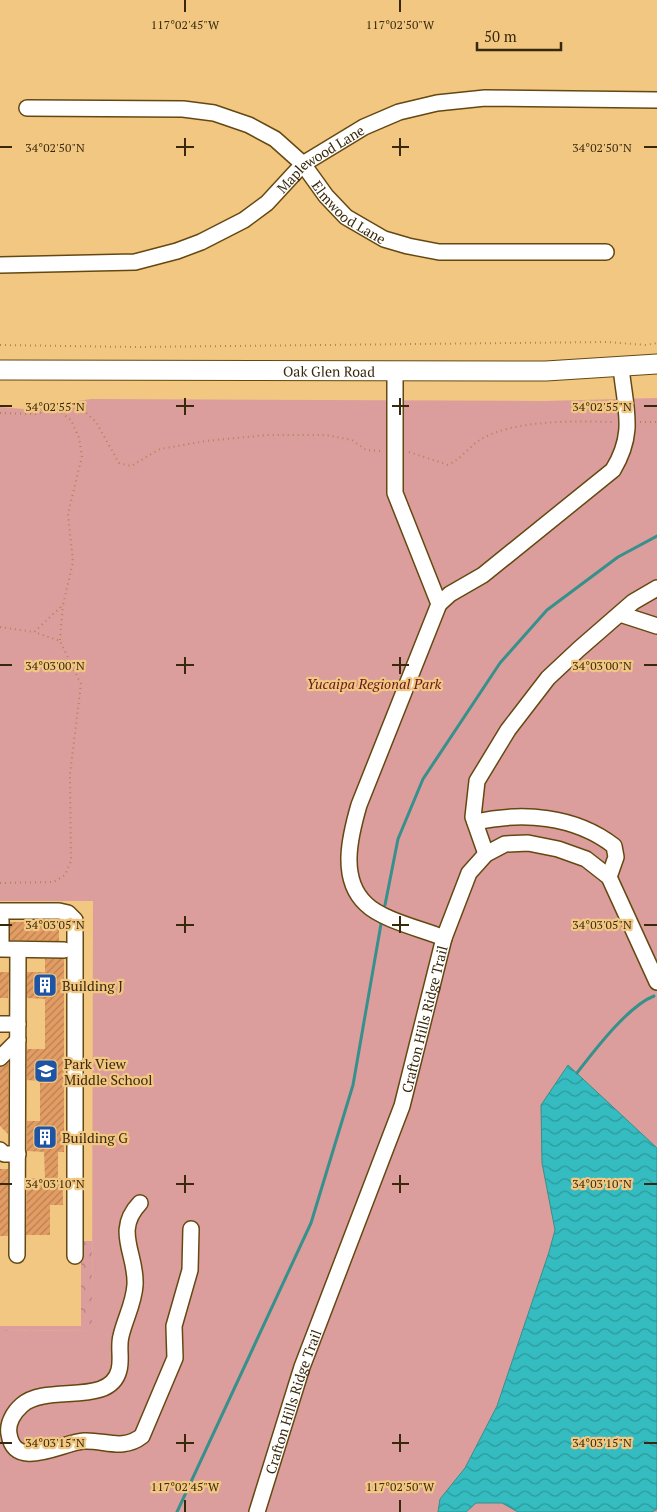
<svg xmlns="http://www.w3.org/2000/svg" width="657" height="1512" viewBox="0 0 657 1512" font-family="'PT Serif',serif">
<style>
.forest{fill:url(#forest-crowns)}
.park{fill:#dc9d9d}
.water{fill:url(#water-waves);stroke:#36908b}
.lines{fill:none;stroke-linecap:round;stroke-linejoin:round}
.stream{stroke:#36908b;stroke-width:3}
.building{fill:url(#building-hatch)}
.minor-casing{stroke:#654811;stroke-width:18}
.major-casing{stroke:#654811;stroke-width:21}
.path{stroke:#a88853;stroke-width:2;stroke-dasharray:1 4;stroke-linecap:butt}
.minor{stroke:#fff;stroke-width:15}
.major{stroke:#fff;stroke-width:19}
.ticks{fill:none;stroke:#39290c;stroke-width:2}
.labels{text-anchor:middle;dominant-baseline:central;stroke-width:4.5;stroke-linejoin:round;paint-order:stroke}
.street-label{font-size:14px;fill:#39290c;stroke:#f1c782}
.park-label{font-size:14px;font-style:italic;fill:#671520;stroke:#f1c782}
.poi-label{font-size:14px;fill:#39290c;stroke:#f1c782;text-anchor:start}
.ticks-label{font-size:12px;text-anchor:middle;fill:#39290c;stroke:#f1c782;stroke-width:4.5;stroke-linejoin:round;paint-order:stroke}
</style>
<defs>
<pattern id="forest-crowns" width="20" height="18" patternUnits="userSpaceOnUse" patternTransform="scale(1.25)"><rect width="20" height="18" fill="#dc9d9d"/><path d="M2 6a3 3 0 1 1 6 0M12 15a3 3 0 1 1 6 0" fill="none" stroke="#b3807e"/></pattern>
<pattern id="water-waves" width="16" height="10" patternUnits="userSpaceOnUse" patternTransform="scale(1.25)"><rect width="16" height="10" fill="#34bcc1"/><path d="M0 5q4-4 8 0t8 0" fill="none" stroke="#2d999b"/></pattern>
<pattern id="building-hatch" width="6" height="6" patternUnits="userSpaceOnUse" patternTransform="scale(1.25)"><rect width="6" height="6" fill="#e39d64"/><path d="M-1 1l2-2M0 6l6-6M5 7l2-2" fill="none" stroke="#b98051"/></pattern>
</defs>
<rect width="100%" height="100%" fill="#f1c782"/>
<!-- forest -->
<path class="forest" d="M 81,1241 L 92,1241 L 92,1330 L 0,1331 L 0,1326 L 81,1326 Z"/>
<!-- park -->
<path class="park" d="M 657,398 L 657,1512 L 0,1512 L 0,1331 L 92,1330 L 93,901 L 0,901 L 0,407 L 24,409 L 91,399 L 544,401 Z"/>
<!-- water -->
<path class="water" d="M 568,1065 L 657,1148 L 657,1509 L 652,1512 L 518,1512 L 502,1503 L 476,1503 L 466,1512 L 438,1512 L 440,1499 L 465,1468 L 497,1406 L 549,1252 L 555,1230 L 542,1163 L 541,1105 Z"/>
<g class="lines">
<!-- stream -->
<path class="stream" d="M 385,905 L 398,839 L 423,779 L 500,663 L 547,610 L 618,557 L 657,536
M 577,1073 C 594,1051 628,1006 654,996
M 177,1512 L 311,1223 L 353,1085 L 381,924"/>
</g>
<!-- building -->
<path class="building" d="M 10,922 L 59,922 L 59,941 L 10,940 Z
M 45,959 L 64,959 L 64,1152 L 58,1152 L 58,1178 L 63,1178 L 63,1205 L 50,1205 L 50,1235 L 26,1235 L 27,1178 L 45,1178 L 44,1152 L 27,1151 L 27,1121 L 40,1121 L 40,1081 L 27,1080 L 27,1049 L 45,1049 L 45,999 L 27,998 L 27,972 L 45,972 Z
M 0,972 L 9,972 L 8,998 L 0,998 Z
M 8,1063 L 8,1134 L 0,1126 L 0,1067 Z
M 0,1169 L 8,1169 L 8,1236 L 0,1236 Z"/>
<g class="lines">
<!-- minor casing -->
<g class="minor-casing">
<g id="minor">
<path id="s1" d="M 27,108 L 183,109 L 214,113 L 249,125 L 275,139 L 303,164 L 326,196 L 346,217 L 384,239 L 408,246 L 439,252 L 606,252"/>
<path id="s2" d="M 0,265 L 135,262 L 177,251 L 201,242 L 244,220 L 267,203 L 303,164 L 364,127 L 399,112 L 437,103 L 485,98 L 657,100"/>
<path d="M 395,372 L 395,493 L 439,604 L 359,805 C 350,836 339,879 366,904 C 382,920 422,929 444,938"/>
<path d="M 439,604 L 450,594 L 483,575 L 613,470 C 636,432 625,409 621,367"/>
<path d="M 620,614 L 657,626"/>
<path d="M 475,822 C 522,812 574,815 614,846 L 616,857 L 609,877"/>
<path d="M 486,854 L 473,817 L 477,781 L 508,730 L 548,678 L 579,649 L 633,602 L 657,588"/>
<path d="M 0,911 L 59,911 L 68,913 L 75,920 L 75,1256"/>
<path d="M 1,920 L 1,949 L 64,950"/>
<path d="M 0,1024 L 18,1024"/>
<path d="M 0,1058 L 18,1040"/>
<path d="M 0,1150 L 4,1154 L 18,1154"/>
<path d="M 140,1203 C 113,1231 137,1254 135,1285 C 134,1303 125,1319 121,1336 C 118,1347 122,1359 119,1370 C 110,1407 47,1383 22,1405 C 14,1412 7,1423 9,1434 C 15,1472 63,1442 84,1441 C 105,1440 123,1451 142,1436 L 175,1358 L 174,1326 L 190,1270 L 191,1229"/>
<path d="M 17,1255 L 18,950"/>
<path id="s3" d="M 257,1512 L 302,1367 L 402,1106 L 444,938 L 469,873 L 486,854 L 505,844 L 528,843 L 558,849 L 586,859 L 609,877 L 657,982"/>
</g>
</g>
<!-- major casing -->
<g class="major-casing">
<g id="major">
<path id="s4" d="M 0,370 L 546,371 L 657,364"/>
</g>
</g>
<!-- path -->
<path class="path" d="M 0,345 L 135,347 L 607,342 L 646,345 L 657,343
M 0,413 L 35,414 L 74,405 L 80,407 L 96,422 L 119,463 L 131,466 L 160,449 L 206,441 L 267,435 L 326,435 L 352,440 L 366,450 L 382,451
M 640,422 L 657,422
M 409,452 L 448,465 C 461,459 467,449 478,441 C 512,419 576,421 615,422
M 0,627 L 34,632 L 63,605 L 73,562 L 68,514 L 82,456 L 79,438 L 71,420 L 56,409
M 60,640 L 63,605
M 0,883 L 54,882 L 65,875 L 71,861 L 70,774 L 81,684 L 60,641 L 34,632"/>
<!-- minor -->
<use href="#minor" class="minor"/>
<!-- major -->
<use href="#major" class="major"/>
</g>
<!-- ticks -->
<path class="ticks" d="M 185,0 L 185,12M 400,0 L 400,12M 185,138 L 185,156M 400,138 L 400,156M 0,147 L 12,147M 176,147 L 194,147M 392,147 L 409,147M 644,147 L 657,147M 185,398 L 185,415M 400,398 L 400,415M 0,406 L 12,406M 176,406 L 194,406M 392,406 L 409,406M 644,406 L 657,406M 185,657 L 185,674M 400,657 L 400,674M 0,665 L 12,665M 176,665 L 194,665M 392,665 L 409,665M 644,665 L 657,665M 185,916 L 185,933M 400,916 L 400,933M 0,925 L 12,925M 176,925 L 194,925M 392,925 L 409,925M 644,925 L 657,925M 185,1175 L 185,1193M 400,1175 L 400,1193M 0,1184 L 12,1184M 176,1184 L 194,1184M 392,1184 L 409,1184M 644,1184 L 657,1184M 185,1434 L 185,1452M 400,1434 L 400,1452M 0,1443 L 12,1443M 176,1443 L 194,1443M 392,1443 L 409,1443M 644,1443 L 657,1443M 185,1500 L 185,1512M 400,1500 L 400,1512"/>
<!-- icons -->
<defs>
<g id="building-square" transform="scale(1.25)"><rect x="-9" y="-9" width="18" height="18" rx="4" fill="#1d54a6" stroke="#f1c782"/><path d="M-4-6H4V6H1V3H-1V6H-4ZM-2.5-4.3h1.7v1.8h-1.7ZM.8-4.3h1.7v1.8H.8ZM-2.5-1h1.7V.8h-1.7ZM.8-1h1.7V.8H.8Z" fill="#fff"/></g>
<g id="school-square" transform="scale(1.25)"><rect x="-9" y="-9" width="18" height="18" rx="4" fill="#1d54a6" stroke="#f1c782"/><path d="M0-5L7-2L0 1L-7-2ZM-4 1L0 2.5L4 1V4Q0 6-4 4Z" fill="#fff"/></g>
</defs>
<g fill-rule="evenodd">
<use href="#building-square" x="45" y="985"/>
<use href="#school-square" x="46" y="1071"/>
<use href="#building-square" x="45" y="1137"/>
</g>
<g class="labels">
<!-- street labels -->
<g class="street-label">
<text stroke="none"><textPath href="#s2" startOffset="351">Maplewood Lane</textPath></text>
<text stroke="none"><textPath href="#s1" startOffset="359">Elmwood Lane</textPath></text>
<text stroke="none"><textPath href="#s4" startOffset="329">Oak Glen Road</textPath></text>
<text stroke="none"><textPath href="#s3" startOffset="521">Crafton Hills Ridge Trail</textPath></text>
<text stroke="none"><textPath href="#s3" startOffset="116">Crafton Hills Ridge Trail</textPath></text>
</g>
<!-- park labels -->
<g class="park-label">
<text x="374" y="683">Yucaipa Regional Park</text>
</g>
<!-- poi labels -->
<g class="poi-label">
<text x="62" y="985">Building J</text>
<text x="64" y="1063">Park View<tspan x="64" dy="16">Middle School</tspan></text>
<text x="62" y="1137">Building G</text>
</g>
</g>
<g class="ticks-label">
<text x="185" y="29">117°02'45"W</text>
<text x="400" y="29">117°02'50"W</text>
<text x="602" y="152">34°02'50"N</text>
<text x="55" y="152">34°02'50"N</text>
<text x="55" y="411">34°02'55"N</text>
<text x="602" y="411">34°02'55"N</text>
<text x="602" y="670">34°03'00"N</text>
<text x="55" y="670">34°03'00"N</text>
<text x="55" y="929">34°03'05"N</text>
<text x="602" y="929">34°03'05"N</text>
<text x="602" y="1188">34°03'10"N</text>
<text x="55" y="1188">34°03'10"N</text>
<text x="55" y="1447">34°03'15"N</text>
<text x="602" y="1447">34°03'15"N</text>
<text x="185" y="1491">117°02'45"W</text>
<text x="400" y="1491">117°02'50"W</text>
</g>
<!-- scale -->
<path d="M477 42v8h84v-8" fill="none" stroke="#39290c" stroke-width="2.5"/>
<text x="484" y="42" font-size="15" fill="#39290c" stroke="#f1c782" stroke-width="4" paint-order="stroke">50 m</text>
</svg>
